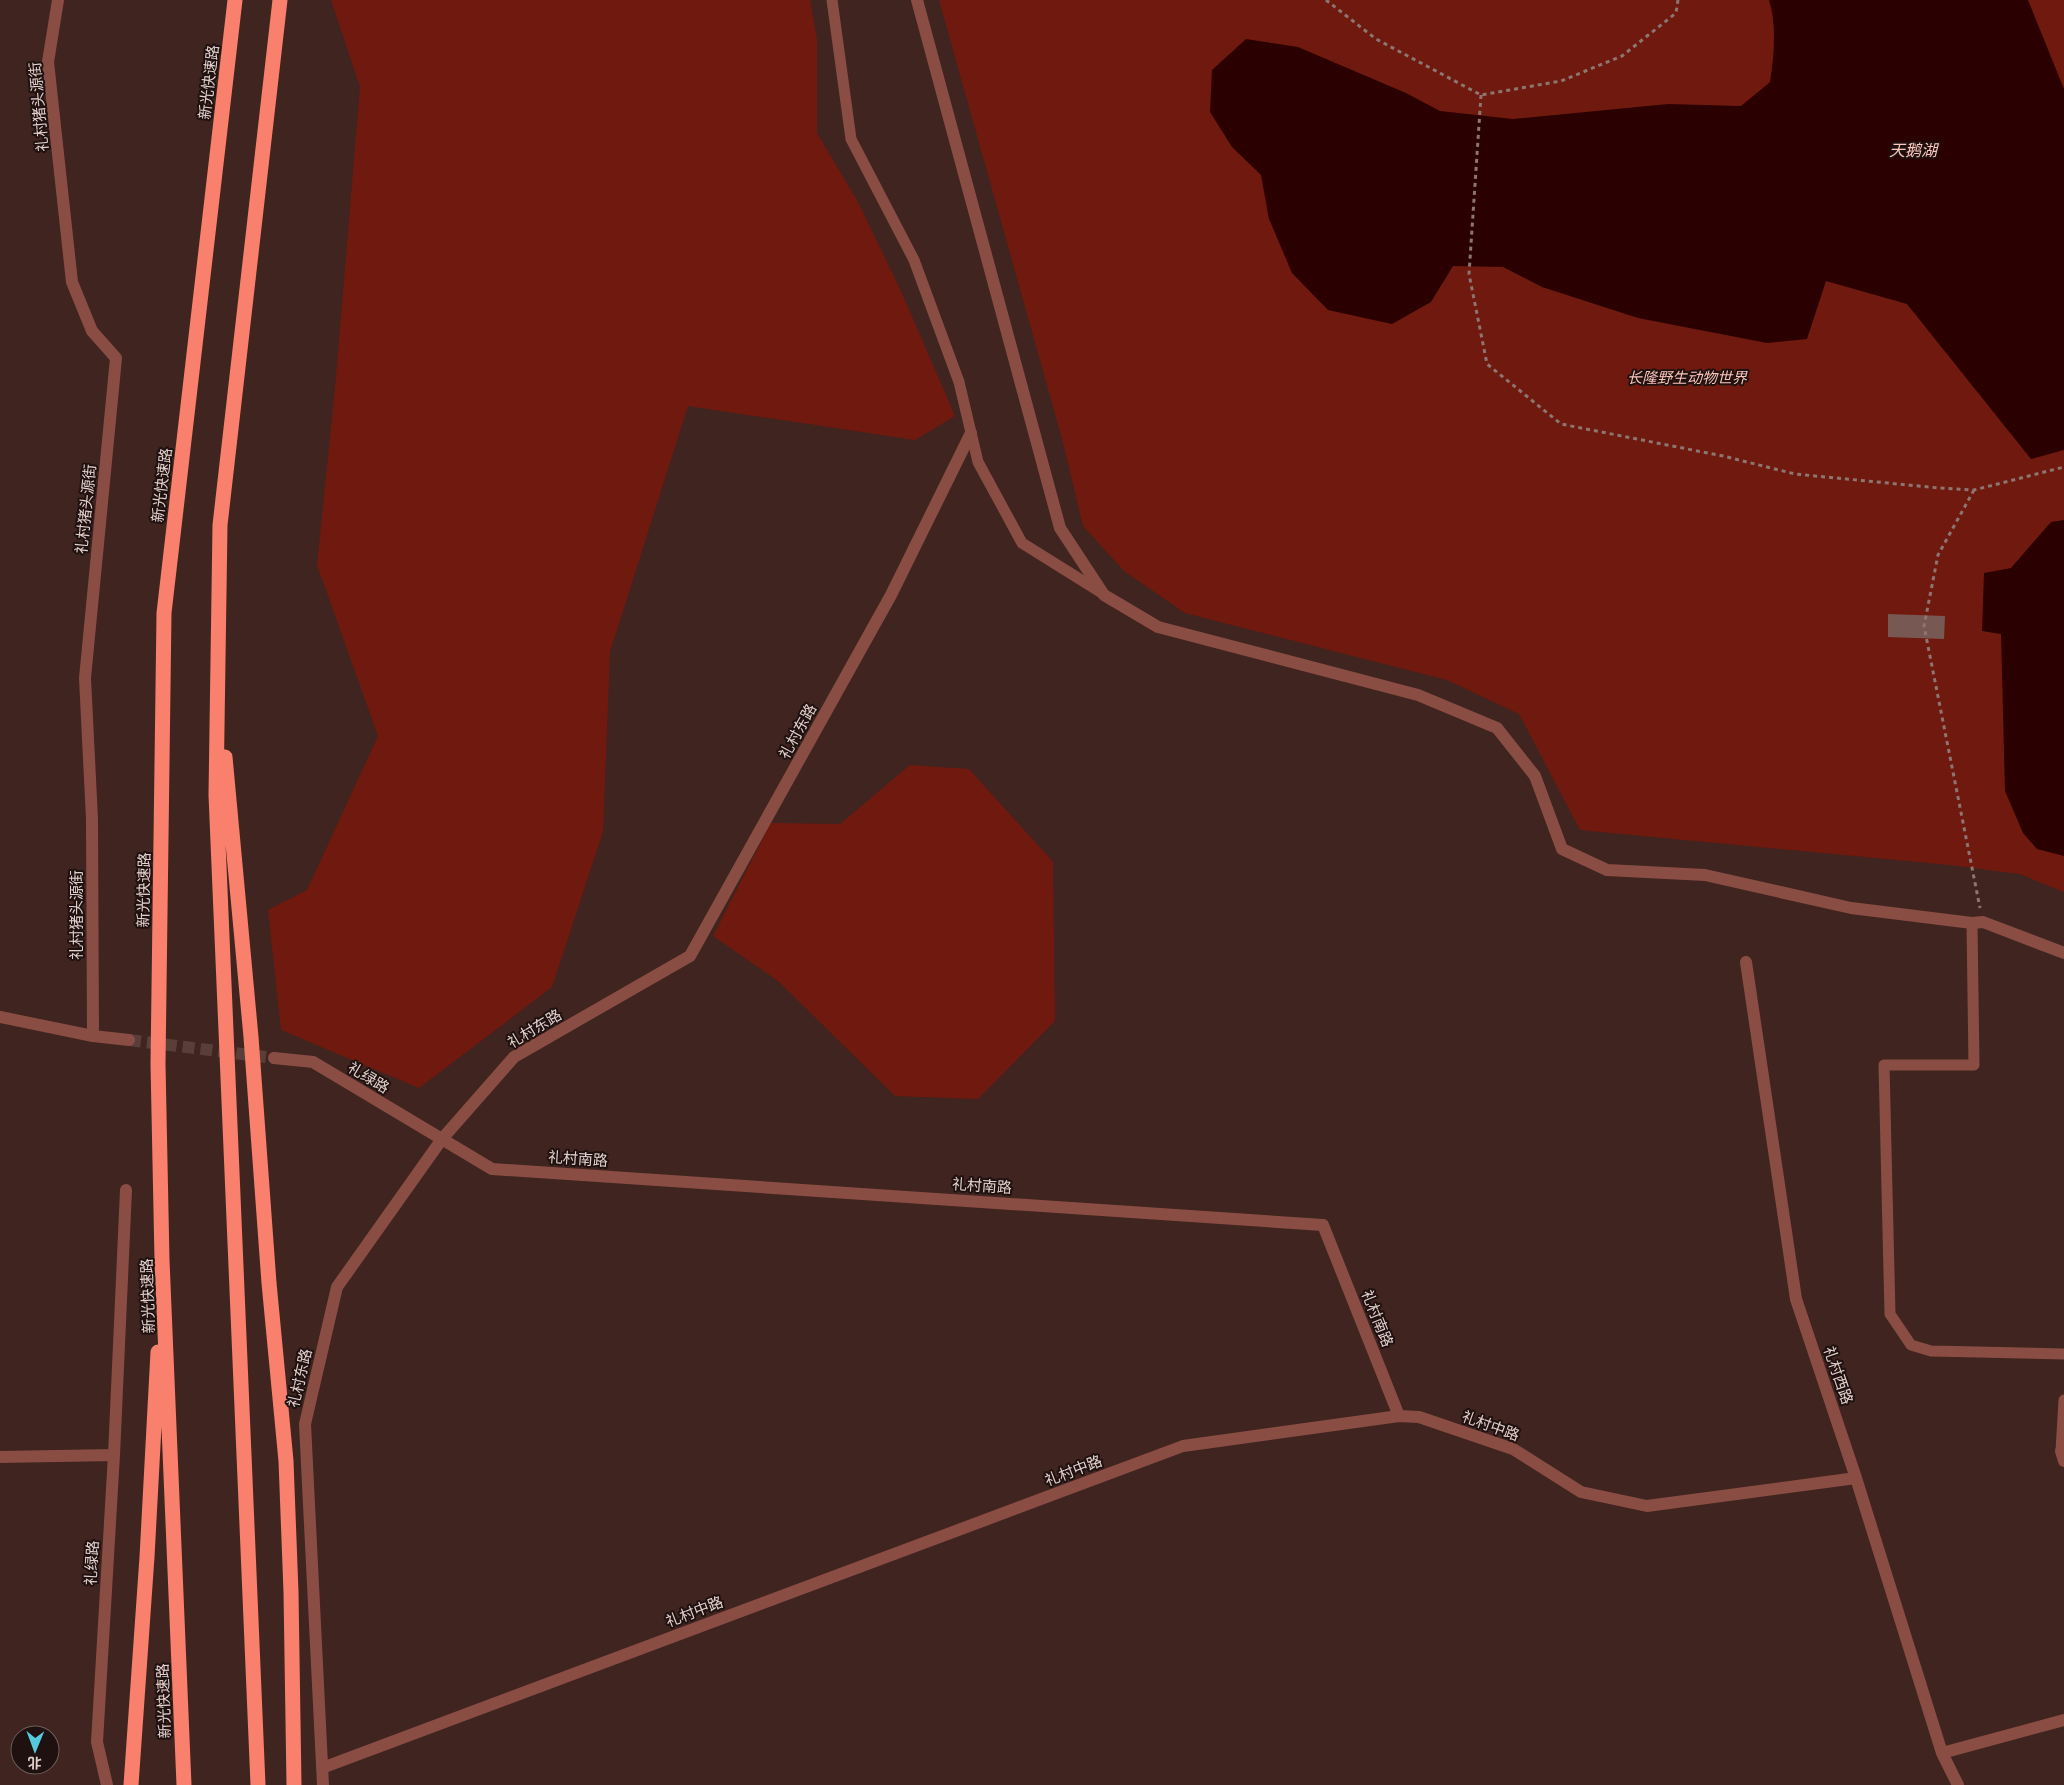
<svg xmlns="http://www.w3.org/2000/svg" width="2064" height="1785" viewBox="0 0 2064 1785" font-family="'PT Serif','Noto Sans SC',serif">
<style>
.green{fill:#70190e}
.water{fill:#2b0000}
.building{fill:#785852}
.lines{fill:none;stroke-linecap:round;stroke-linejoin:round}
.street-tunnel{stroke:#593e39;stroke-width:12;stroke-dasharray:12 6;stroke-linecap:butt}
.path{stroke:#8d7671;stroke-width:3;stroke-dasharray:4 4;stroke-linecap:butt}
.lane{stroke:#8a4d43;stroke-width:11}
.street{stroke:#8a4d43;stroke-width:12}
.highway{stroke:#f8806c;stroke-width:15}
.labels{text-anchor:middle;dominant-baseline:central;stroke-width:4;stroke-linejoin:round;paint-order:stroke}
.street-label{font-size:15px;fill:#e4d1cd;stroke:#1e110f}
.park-label{font-size:15px;font-style:italic;fill:#fbc5bb;stroke:#1e110f}
.water-label{font-size:16px;font-style:italic;fill:#fec8be;stroke:#1e110f}
</style>
<rect width="100%" height="100%" fill="#40241f"/>
<!-- green -->
<path class="green" d="M 331,0 L 810,0 L 817,39 L 817,133 L 858,202 L 901,291 L 955,416 L 915,440 L 688,406 L 610,652 L 603,832 L 552,987 L 419,1088 L 281,1030 L 268,910 L 307,890 L 378,736 L 317,565 L 335,388 L 360,87 Z
M 939,0 L 2064,0 L 2064,892 L 2020,874 L 1950,865 L 1580,830 L 1519,714 L 1447,680 L 1185,613 L 1124,571 L 1083,526 L 1062,439 Z
M 910,765 L 969,769 L 1053,862 L 1055,1021 L 978,1099 L 895,1096 L 778,981 L 713,936 L 771,823 L 840,824 Z"/>
<!-- water -->
<path class="water" d="M 1769,0 L 2028,0 L 2064,89 L 2064,450 L 2031,459 L 1907,304 L 1826,281 L 1807,339 L 1767,343 L 1638,318 L 1542,287 L 1503,267 L 1453,266 L 1431,302 L 1392,324 L 1328,310 L 1292,273 L 1269,219 L 1261,175 L 1232,147 L 1210,112 L 1212,70 L 1246,39 L 1298,47 L 1406,93 L 1440,111 L 1513,119 L 1668,104 L 1741,106 L 1770,82 C 1774,56 1777,25 1769,0 Z
M 2064,520 L 2064,856 L 2037,849 L 2023,833 L 2005,791 L 2001,634 L 1982,631 L 1984,573 L 2011,568 L 2051,522 Z"/>
<!-- building -->
<path class="building" d="M 1888,614 L 1945,616 L 1944,639 L 1888,637 Z"/>
<g class="lines">
<!-- street-tunnel -->
<path class="street-tunnel" d="M 129,1040 L 274,1058"/>
<!-- path -->
<path class="path" d="M 1326,0 L 1376,39 L 1481,95 L 1561,81 L 1622,56 L 1676,13 L 1678,0
M 1481,95 L 1469,274 L 1487,364 L 1561,424 L 1723,456 L 1795,474 L 1939,488 L 1974,490 L 2064,467
M 1974,490 L 1938,555 L 1924,626 L 1980,908"/>
<!-- lane -->
<path class="lane" d="M 832,0 L 851,139 L 914,260 L 959,382 L 978,462 L 1022,543 L 1102,593
M 1972,923 L 1974,1065 L 1884,1065 L 1890,1314 L 1911,1345 L 1931,1351 L 2064,1354
M 2061,1451 L 2064,1400"/>
<!-- street -->
<path class="street" d="M 58,0 L 48,62 L 72,282 L 92,331 L 116,358 L 85,678 L 92,819 L 93,1036
M 917,0 L 1060,528 L 1104,595 L 1158,627 L 1418,695 L 1497,728 L 1535,776 L 1562,849 L 1607,870 L 1705,875 L 1851,908 L 1972,923 L 1983,922 L 2064,953
M 1746,962 L 1796,1299 L 1856,1478 L 1942,1753 L 1958,1785
M 0,1017 L 93,1036 L 129,1040
M 274,1058 L 313,1062 L 492,1169 L 1323,1225 L 1399,1416
M 2061,1451 L 2064,1461
M 114,1455 L 126,1190
M 0,1457 L 114,1455 L 97,1742 L 107,1785
M 1942,1753 L 2064,1720
M 322,1768 L 1183,1446 L 1399,1416 L 1419,1417 L 1513,1449 L 1581,1492 L 1647,1506 L 1856,1478
M 323,1785 L 305,1424 L 337,1287 L 442,1139 L 514,1057 L 690,956 L 891,595 L 971,433"/>
<!-- highway -->
<path class="highway" d="M 225,757 L 251,1037 L 269,1283 L 286,1461 L 291,1592 L 294,1785
M 131,1785 L 147,1557 L 158,1352
M 184,1785 L 162,1260 L 158,1064 L 164,613 L 235,0
M 258,1785 L 216,795 L 220,525 L 280,0"/>
</g>
<g class="labels">
<!-- street labels -->
<g class="street-label">
<text transform="translate(208 82) rotate(-83)">新光快速路</text>
<text transform="translate(38 107) rotate(-95)">礼村猪头源街</text>
<text transform="translate(161 485) rotate(-83)">新光快速路</text>
<text transform="translate(85 509) rotate(-84)">礼村猪头源街</text>
<text transform="translate(797 731) rotate(-61)">礼村东路</text>
<text transform="translate(143 890) rotate(-89)">新光快速路</text>
<text transform="translate(76 915) rotate(-90)">礼村猪头源街</text>
<text transform="translate(534 1028) rotate(-31)">礼村东路</text>
<text transform="translate(369 1077) rotate(31)">礼绿路</text>
<text transform="translate(578 1158) rotate(4)">礼村南路</text>
<text transform="translate(982 1185) rotate(4)">礼村南路</text>
<text transform="translate(147 1296) rotate(-92)">新光快速路</text>
<text transform="translate(1378 1318) rotate(68)">礼村南路</text>
<text transform="translate(1839 1375) rotate(71)">礼村西路</text>
<text transform="translate(299 1378) rotate(-77)">礼村东路</text>
<text transform="translate(1491 1425) rotate(20)">礼村中路</text>
<text transform="translate(1073 1470) rotate(-21)">礼村中路</text>
<text transform="translate(91 1563) rotate(-87)">礼绿路</text>
<text transform="translate(694 1611) rotate(-21)">礼村中路</text>
<text transform="translate(163 1701) rotate(-92)">新光快速路</text>
</g>
<!-- park labels -->
<g class="park-label">
<text x="1687" y="377">长隆野生动物世界</text>
</g>
<!-- water labels -->
<g class="water-label">
<text x="1913" y="150">天鹅湖</text>
</g>
</g>
<!-- north arrow -->
<g transform="translate(35 1750) rotate(181)"><circle r="24" fill="#1e110f" stroke="#6d5e5b"/>
<path d="M0-4L9 19L0 12L-9 19Z" fill="#55cade"/>
<text y="-8" font-size="14" font-weight="bold" text-anchor="middle" fill="#e4d1cd">北</text>
</g>
</svg>
